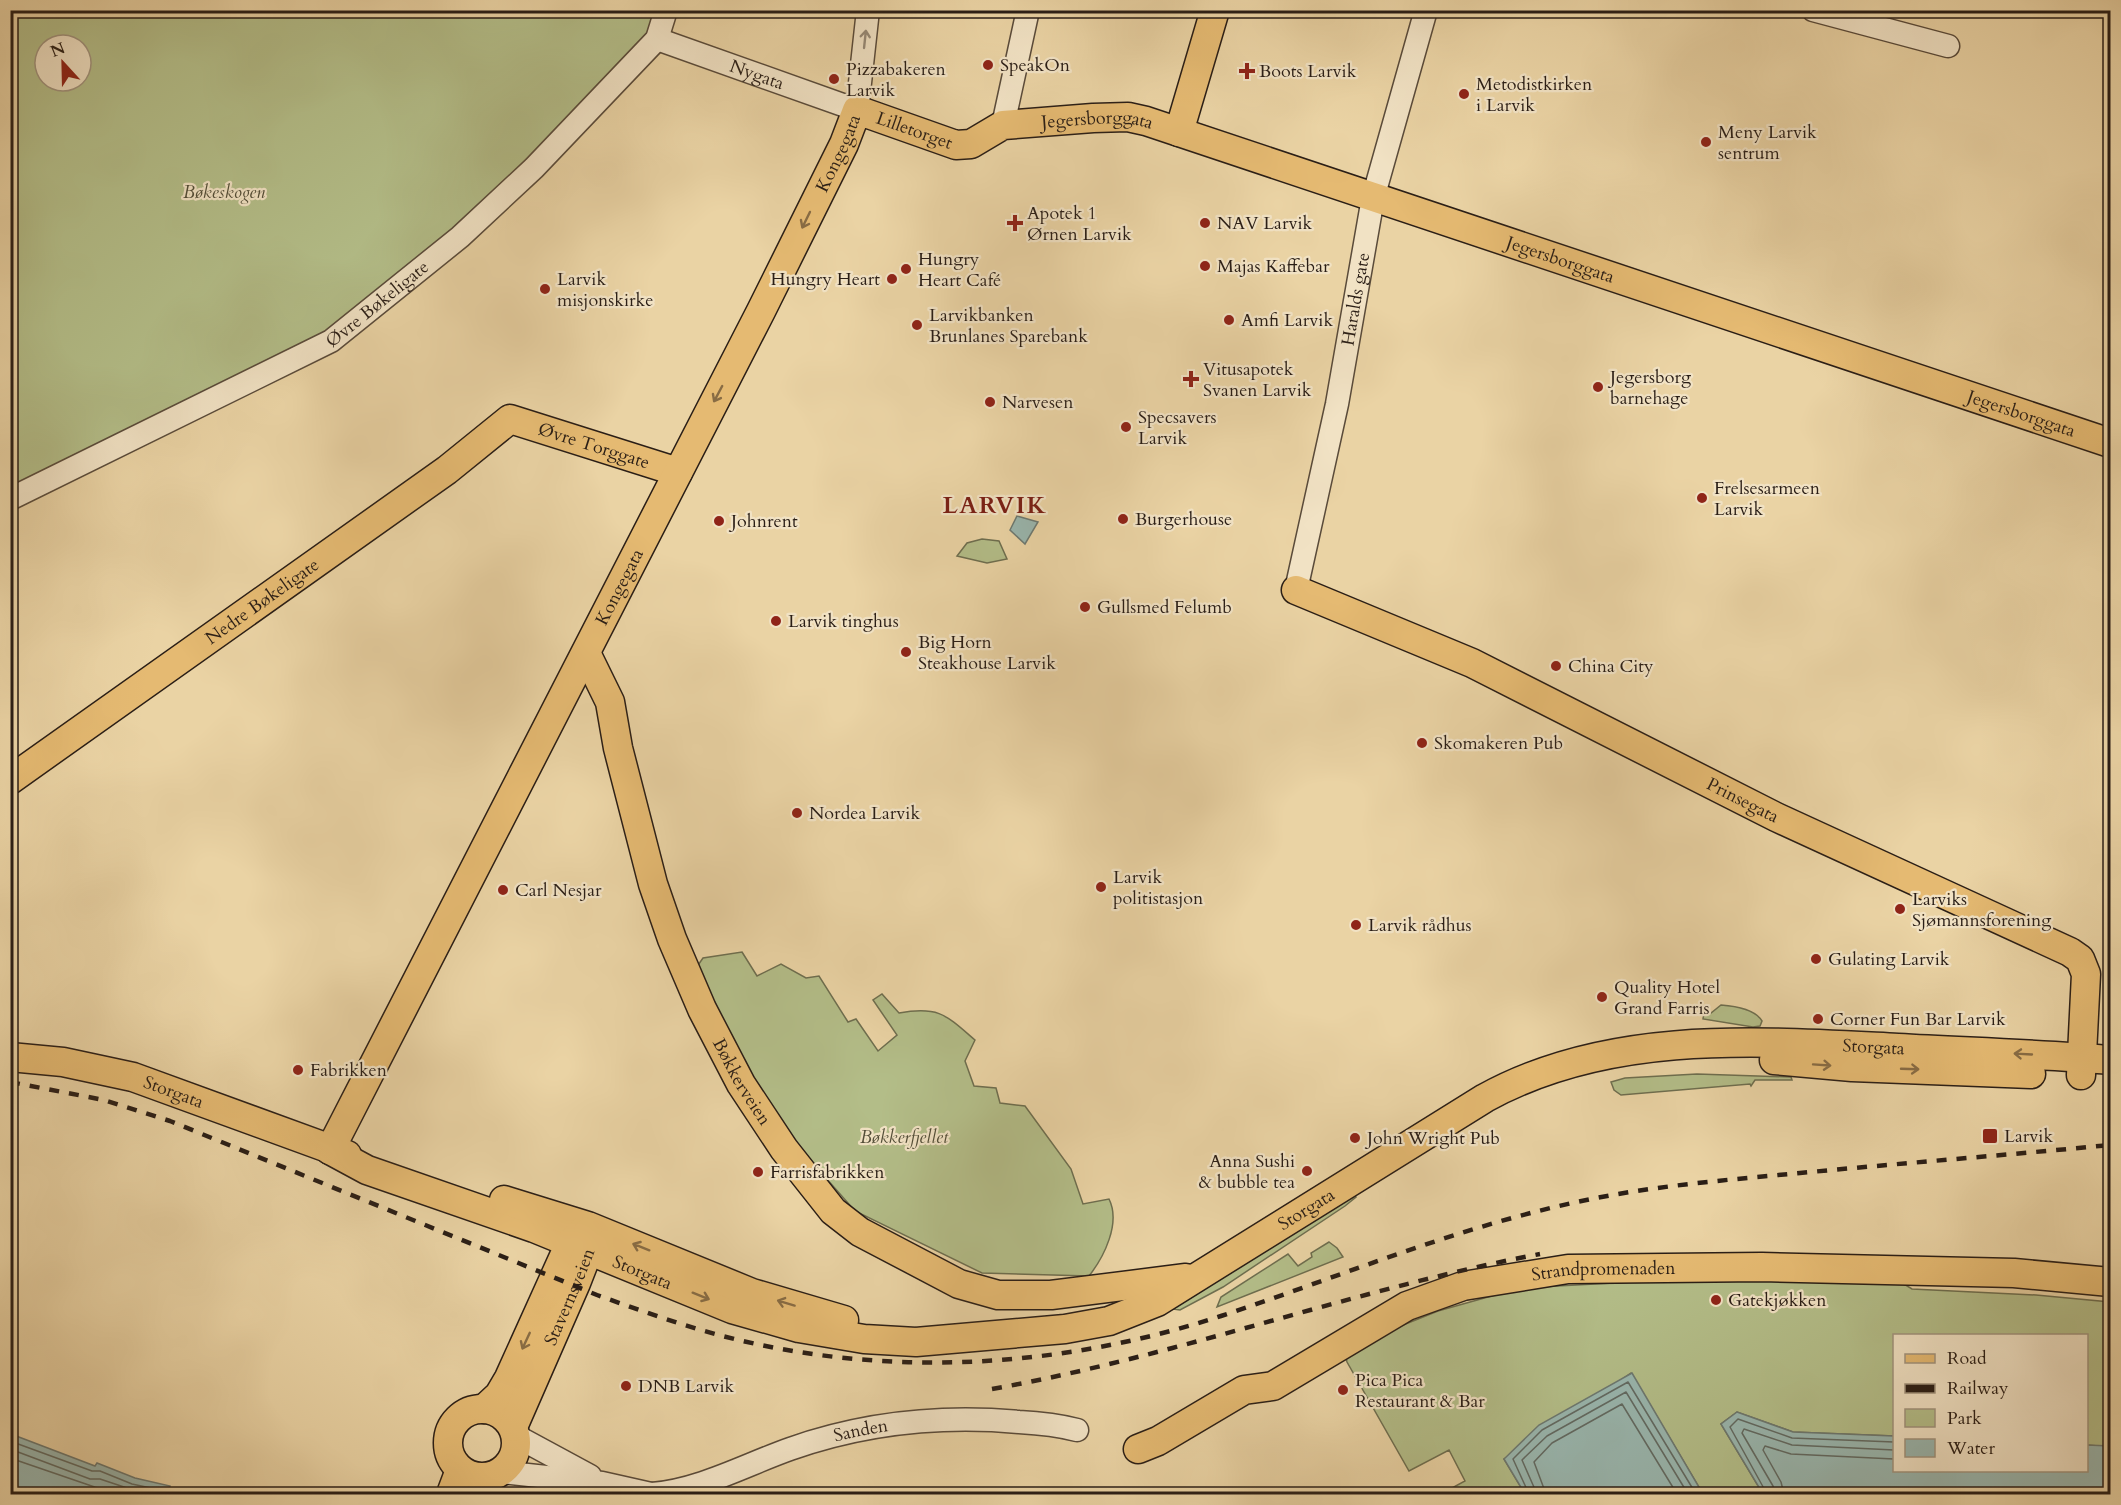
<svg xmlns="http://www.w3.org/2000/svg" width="2121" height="1505" viewBox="0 0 2121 1505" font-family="Cardo,serif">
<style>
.green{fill:#b3bd88;stroke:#6e6e4f;stroke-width:1.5;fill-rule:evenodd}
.water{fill:#99b6ae;stroke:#6d7971;stroke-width:1.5}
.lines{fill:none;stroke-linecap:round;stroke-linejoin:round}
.shore{stroke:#626a62;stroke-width:1.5}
.minor-casing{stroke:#5a4b3a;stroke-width:25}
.major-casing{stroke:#2a1e16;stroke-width:31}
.minor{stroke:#f1e2c4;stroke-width:22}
.major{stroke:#e5ba72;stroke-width:28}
.rail{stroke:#2a1e16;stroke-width:4.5;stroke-dasharray:10 10;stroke-linecap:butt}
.oneway{stroke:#978a76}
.oneway2{stroke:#886c44}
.poi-dot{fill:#8f2418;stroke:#f1e2c4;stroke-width:2}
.labels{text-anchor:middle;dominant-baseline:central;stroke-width:4.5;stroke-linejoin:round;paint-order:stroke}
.poi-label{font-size:18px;fill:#2a1e16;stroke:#f1e2c4;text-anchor:start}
.street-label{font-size:18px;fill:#2a1e16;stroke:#f1e2c4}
.park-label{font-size:18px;font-style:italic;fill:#534e38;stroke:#f1e2c4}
.district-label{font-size:24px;font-weight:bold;letter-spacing:1.5px;fill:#7a1f14;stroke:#f1e2c4}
</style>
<rect width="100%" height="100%" fill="#ead3a4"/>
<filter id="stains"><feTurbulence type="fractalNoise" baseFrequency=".00333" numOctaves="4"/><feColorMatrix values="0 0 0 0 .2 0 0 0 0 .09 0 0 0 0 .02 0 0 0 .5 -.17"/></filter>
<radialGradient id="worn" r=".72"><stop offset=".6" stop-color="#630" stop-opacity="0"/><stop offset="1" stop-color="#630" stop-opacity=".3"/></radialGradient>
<!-- green -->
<path class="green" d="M 11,11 L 666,11 L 657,39 L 331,341 L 11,499 ZM 45,45 L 81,45 L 81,81 L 45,81 Z
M 982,539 L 999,541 L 1007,559 L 987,563 L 957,556 L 967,543 Z
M 742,952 L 757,976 L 781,964 L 806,978 L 819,976 L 848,1022 L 856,1019 L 878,1051 L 897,1035 L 873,1000 L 882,994 L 899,1013 C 939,1006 946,1015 975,1040 L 965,1061 L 974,1086 L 996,1088 L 1000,1103 L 1025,1106 L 1071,1169 L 1083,1204 L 1109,1199 C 1121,1223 1104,1257 1089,1276 L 982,1273 L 855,1211 L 796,1144 L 735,1048 L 696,968 L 703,958 Z
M 1721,1005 C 1734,1006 1755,1009 1762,1021 L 1760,1026 L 1753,1027 L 1703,1019 L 1704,1013 L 1711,1013 Z
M 1697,1074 L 1791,1077 L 1792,1080 L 1755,1080 L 1751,1086 L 1750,1084 L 1621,1095 L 1614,1090 L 1611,1082 L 1625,1078 Z
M 1354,1194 L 1356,1197 L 1345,1206 L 1223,1287 L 1180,1310 L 1173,1309 Z
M 1329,1242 L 1337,1248 L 1343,1257 L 1217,1307 L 1221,1297 L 1288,1254 L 1298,1266 L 1312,1257 L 1311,1253 Z
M 1709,1278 L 1899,1281 L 1912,1289 L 2036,1295 L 2110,1302 L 2110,1447 L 2087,1445 L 2086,1336 L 1894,1336 L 1894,1436 L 1793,1432 L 1737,1412 L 1721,1424 L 1763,1494 L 1703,1494 L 1631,1373 L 1504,1459 L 1525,1494 L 1441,1494 L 1465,1481 L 1449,1450 L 1409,1471 L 1347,1362 L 1346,1358 L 1393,1329 L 1438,1311 L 1520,1288 Z"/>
<!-- water -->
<path class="water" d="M 1017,516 L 1038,522 L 1025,544 L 1010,530 Z
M 1632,1373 L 1703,1494 L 1525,1494 L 1504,1459 L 1539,1425 Z
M 1737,1412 L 1793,1432 L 1894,1436 L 1894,1470 L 2086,1470 L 2087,1445 L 2110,1446 L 2110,1494 L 1763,1494 L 1721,1424 Z
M 11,1434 L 95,1466 L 97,1463 L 135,1478 L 170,1486 L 168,1494 L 11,1494 Z"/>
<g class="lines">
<!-- shore -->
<path class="shore" d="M 10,1441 L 92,1471 L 100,1471 L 132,1484 L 160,1490 L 162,1494
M 10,1449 L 90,1479 L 100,1479 L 145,1494
M 10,1458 L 115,1494
M 1529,1494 L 1513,1459 L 1542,1430 L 1628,1382 L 1696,1494
M 1537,1494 L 1522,1460 L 1547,1436 L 1626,1392 L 1688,1494
M 1546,1494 L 1534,1462 L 1552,1443 L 1622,1404 L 1677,1494
M 1767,1494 L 1730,1427 L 1738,1419 L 1792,1438 L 1894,1442
M 1775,1494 L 1773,1486 L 1742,1433 L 1744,1429 L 1792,1445 L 1894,1450
M 1784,1494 L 1781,1482 L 1763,1450 L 1765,1446 L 1791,1454 L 1894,1459"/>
<!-- minor casing -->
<g class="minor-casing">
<g id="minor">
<path d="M 1813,10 L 1948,46"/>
<path id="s1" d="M 657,39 L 857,110 L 868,10"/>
<path d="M 1003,125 L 1028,10"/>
<path id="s2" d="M 10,499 L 331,341 L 460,237 L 534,168 L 657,39 L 666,10"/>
<path id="s3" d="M 1296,590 L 1337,404 L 1373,198 L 1426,10"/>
<path d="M 516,1436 L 590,1476"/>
<path d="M 501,1472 L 602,1483 L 651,1494"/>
<path id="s4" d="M 652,1494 C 700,1490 745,1465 790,1449 C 864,1423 941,1415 1019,1422 C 1038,1423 1058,1425 1077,1430"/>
</g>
</g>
<!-- major casing -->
<g class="major-casing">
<g id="major">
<path d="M 1179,132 L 1215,10"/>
<path id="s5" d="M 1296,590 L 1472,663 L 1776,817 L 2070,952 L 2080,959 L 2086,974 L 2081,1075"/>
<path id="s6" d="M 586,653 L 610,702 L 618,748 L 653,884 L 672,939 L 702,1009 L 741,1084 L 784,1149 L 833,1211 L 860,1232 L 959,1284 L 998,1295 L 1051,1295 L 1186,1278"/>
<path id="s7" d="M 10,780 L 447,470 L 510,419 L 678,472"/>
<path id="s8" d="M 10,1057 L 63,1062 L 133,1077 L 347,1155"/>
<path d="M 1774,1060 L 1852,1067 L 2031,1074"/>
<path id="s9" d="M 330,1150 L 761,311 L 844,144 L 857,110 L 956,145 L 971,144 L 1003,125 L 1093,118 L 1128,117 L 1146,121 L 2110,443"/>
<path id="s10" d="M 330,1150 L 367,1170 L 534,1228 L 732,1309 L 799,1328 L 864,1339 L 916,1342 L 1065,1329 L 1109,1321 L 1157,1302 L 1485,1098 C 1610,1029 1759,1041 1898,1048 C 1968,1052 2040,1054 2110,1060"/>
<path d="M 504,1200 L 588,1226 L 752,1293 L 844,1320"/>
<circle cx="482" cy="1443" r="34"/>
<path d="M 484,1409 L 499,1395 L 509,1378 L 570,1243 L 583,1231"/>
<path id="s11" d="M 513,1427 L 576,1283 L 588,1252 L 588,1232"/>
<path id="s12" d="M 1138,1449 L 1158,1441 L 1244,1390 L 1273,1386 L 1407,1306 L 1463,1286 L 1568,1269 L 1762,1267 L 2014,1273 L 2110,1282"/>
<path d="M 451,1494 L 460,1470"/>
</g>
</g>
<!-- minor -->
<use href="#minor" class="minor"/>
<!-- major -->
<use href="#major" class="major"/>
<!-- rail -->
<path class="rail" d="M 10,1082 L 104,1100 L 170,1121 L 597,1295 C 636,1309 675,1323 715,1334 C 881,1379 1059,1369 1221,1316 C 1339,1277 1455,1228 1577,1202 C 1650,1186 1726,1180 1800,1173 C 1904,1163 2007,1155 2110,1145
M 992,1389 C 1178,1356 1355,1289 1540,1254"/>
</g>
<!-- one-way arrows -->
<defs><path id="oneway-shaft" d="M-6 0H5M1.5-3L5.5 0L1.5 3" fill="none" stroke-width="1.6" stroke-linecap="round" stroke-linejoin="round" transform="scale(1.5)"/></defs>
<use class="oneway" href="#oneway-shaft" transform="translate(865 39) rotate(-84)"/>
<g class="oneway2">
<use href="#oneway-shaft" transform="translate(806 220) rotate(116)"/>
<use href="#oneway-shaft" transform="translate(718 394) rotate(118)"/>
<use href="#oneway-shaft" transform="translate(2023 1054) rotate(-177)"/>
<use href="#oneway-shaft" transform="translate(1822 1065) rotate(4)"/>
<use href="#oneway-shaft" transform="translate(1910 1069) rotate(2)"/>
<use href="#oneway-shaft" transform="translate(641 1247) rotate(-158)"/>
<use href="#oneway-shaft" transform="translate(701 1296) rotate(22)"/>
<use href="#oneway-shaft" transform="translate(786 1303) rotate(-163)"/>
<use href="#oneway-shaft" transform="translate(526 1341) rotate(115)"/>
</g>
<!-- markers -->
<g class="poi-dot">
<circle cx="988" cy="65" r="6"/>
<path d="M1244 62h6v6h6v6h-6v6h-6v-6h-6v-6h6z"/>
<circle cx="834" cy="79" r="6"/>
<circle cx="1464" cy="94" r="6"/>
<circle cx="1706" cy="142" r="6"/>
<path d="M1012 214h6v6h6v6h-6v6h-6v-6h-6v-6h6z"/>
<circle cx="1205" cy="223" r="6"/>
<circle cx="1205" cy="266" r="6"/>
<circle cx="906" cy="269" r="6"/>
<circle cx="892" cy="279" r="6"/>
<circle cx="545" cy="289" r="6"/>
<circle cx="1229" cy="320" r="6"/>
<circle cx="917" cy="325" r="6"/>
<path d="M1188 370h6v6h6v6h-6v6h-6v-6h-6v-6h6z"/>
<circle cx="1598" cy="387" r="6"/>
<circle cx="990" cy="402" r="6"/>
<circle cx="1126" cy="427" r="6"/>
<circle cx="1702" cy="498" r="6"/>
<circle cx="1123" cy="519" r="6"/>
<circle cx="719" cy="521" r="6"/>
<circle cx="1085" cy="607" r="6"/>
<circle cx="776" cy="621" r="6"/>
<circle cx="906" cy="652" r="6"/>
<circle cx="1556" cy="666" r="6"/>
<circle cx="1422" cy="743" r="6"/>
<circle cx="797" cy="813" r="6"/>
<circle cx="1101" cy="887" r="6"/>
<circle cx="503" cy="890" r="6"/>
<circle cx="1900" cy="909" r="6"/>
<circle cx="1356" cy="925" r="6"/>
<circle cx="1816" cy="959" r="6"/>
<circle cx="1602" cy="997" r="6"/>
<circle cx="1818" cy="1019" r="6"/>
<circle cx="298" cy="1070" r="6"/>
<rect x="1982" y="1128" width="16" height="16" rx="3"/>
<circle cx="1355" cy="1138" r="6"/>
<circle cx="1307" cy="1171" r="6"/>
<circle cx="758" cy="1172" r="6"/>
<circle cx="1716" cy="1300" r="6"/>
<circle cx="626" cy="1386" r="6"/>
<circle cx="1343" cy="1390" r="6"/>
</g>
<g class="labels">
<!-- poi labels -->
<g class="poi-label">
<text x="1000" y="65">SpeakOn</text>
<text x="846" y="69">Pizzabakeren<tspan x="846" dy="21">Larvik</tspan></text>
<text x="1259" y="71">Boots Larvik</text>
<text x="1476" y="84">Metodistkirken<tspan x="1476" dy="21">i Larvik</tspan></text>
<text x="1718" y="132">Meny Larvik<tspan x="1718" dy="21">sentrum</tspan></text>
<text x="1027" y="213">Apotek 1<tspan x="1027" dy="21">Ørnen Larvik</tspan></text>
<text x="1217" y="223">NAV Larvik</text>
<text x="918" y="259">Hungry<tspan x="918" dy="21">Heart Café</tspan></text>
<text x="1217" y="266">Majas Kaffebar</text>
<text x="557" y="279">Larvik<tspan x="557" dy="21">misjonskirke</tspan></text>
<text x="880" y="279" text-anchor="end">Hungry Heart</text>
<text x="929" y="315">Larvikbanken<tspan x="929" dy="21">Brunlanes Sparebank</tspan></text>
<text x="1241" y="320">Amfi Larvik</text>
<text x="1203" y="369">Vitusapotek<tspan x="1203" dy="21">Svanen Larvik</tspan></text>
<text x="1610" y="377">Jegersborg<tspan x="1610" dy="21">barnehage</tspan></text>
<text x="1002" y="402">Narvesen</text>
<text x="1138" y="417">Specsavers<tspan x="1138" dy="21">Larvik</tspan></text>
<text x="1714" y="488">Frelsesarmeen<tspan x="1714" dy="21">Larvik</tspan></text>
<text x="1135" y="519">Burgerhouse</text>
<text x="731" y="521">Johnrent</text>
<text x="1097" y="607">Gullsmed Felumb</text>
<text x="788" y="621">Larvik tinghus</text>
<text x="918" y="642">Big Horn<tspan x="918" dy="21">Steakhouse Larvik</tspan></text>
<text x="1568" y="666">China City</text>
<text x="1434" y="743">Skomakeren Pub</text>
<text x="809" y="813">Nordea Larvik</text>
<text x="1113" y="877">Larvik<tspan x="1113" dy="21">politistasjon</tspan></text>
<text x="515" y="890">Carl Nesjar</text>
<text x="1912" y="899">Larviks<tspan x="1912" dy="21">Sjømannsforening</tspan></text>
<text x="1368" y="925">Larvik rådhus</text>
<text x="1828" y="959">Gulating Larvik</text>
<text x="1614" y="987">Quality Hotel<tspan x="1614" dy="21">Grand Farris</tspan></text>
<text x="1830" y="1019">Corner Fun Bar Larvik</text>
<text x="310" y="1070">Fabrikken</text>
<text x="2004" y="1136">Larvik</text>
<text x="1367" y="1138">John Wright Pub</text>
<text x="1295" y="1161" text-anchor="end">Anna Sushi<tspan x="1295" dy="21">&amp; bubble tea</tspan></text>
<text x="770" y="1172">Farrisfabrikken</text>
<text x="1728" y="1300">Gatekjøkken</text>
<text x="1355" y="1380">Pica Pica<tspan x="1355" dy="21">Restaurant &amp; Bar</tspan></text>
<text x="638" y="1386">DNB Larvik</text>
</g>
<!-- street labels -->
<g class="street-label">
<text stroke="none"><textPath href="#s1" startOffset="106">Nygata</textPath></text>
<text stroke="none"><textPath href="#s9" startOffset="1418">Jegersborggata</textPath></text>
<text stroke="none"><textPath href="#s9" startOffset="1227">Lilletorget</textPath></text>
<text stroke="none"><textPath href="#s9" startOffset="1119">Kongegata</textPath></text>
<text stroke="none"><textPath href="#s9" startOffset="1904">Jegersborggata</textPath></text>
<text stroke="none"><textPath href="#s3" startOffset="297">Haralds gate</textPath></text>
<text stroke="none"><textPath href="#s2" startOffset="417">Øvre Bøkeligate</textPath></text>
<text stroke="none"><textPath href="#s9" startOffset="2390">Jegersborggata</textPath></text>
<text stroke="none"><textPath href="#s7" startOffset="705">Øvre Torggate</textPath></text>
<text stroke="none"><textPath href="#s9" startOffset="633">Kongegata</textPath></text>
<text stroke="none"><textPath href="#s7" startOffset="309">Nedre Bøkeligate</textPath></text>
<text stroke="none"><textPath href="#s5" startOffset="494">Prinsegata</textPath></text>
<text stroke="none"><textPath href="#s10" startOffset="1650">Storgata</textPath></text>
<text stroke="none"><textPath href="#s6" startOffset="459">Bøkkerveien</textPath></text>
<text stroke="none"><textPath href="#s8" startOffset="168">Storgata</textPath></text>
<text stroke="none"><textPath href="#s10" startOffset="1042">Storgata</textPath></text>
<text stroke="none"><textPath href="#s12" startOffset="508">Strandpromenaden</textPath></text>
<text stroke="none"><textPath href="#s10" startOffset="336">Storgata</textPath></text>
<text stroke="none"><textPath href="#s11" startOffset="142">Stavernsveien</textPath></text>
<text stroke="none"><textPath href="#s4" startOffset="219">Sanden</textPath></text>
</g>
<!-- park labels -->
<g class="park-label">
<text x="224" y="192">Bøkeskogen</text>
<text x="904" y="1137">Bøkkerfjellet</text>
</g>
<!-- district labels -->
<g class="district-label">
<text x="995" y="505">LARVIK</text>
</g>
</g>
<!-- margin -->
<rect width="2121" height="1505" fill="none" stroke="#ead3a4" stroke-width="36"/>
<rect x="12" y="12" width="2097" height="1481" fill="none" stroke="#2a1e16" stroke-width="3"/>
<rect x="18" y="18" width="2085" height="1469" fill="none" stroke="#2a1e16" stroke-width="1.5"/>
<!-- legend -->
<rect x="1893" y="1334" width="195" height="138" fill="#f1e2c4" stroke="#a1947e" stroke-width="1.5"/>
<rect x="1905" y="1354" width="30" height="9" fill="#e5ba72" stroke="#a1947e" stroke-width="1.5"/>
<text x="1947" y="1364" font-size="18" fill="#2a1e16">Road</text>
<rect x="1905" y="1384" width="30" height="9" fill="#2a1e16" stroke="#a1947e" stroke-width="1.5"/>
<text x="1947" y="1394" font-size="18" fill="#2a1e16">Railway</text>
<rect x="1905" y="1409" width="30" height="18" fill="#b3bd88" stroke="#a1947e" stroke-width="1.5"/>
<text x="1947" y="1424" font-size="18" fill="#2a1e16">Park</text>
<rect x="1905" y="1439" width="30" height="18" fill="#99b6ae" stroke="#a1947e" stroke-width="1.5"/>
<text x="1947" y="1454" font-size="18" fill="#2a1e16">Water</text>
<!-- north arrow -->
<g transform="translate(63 63) rotate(338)"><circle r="28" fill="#f1e2c4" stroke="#a1947e" stroke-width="1.5"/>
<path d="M0-4.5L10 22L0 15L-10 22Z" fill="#8f2418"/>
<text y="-9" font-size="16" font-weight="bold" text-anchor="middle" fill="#2a1e16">N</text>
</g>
<rect width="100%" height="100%" filter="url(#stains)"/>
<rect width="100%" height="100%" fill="url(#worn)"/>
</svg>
